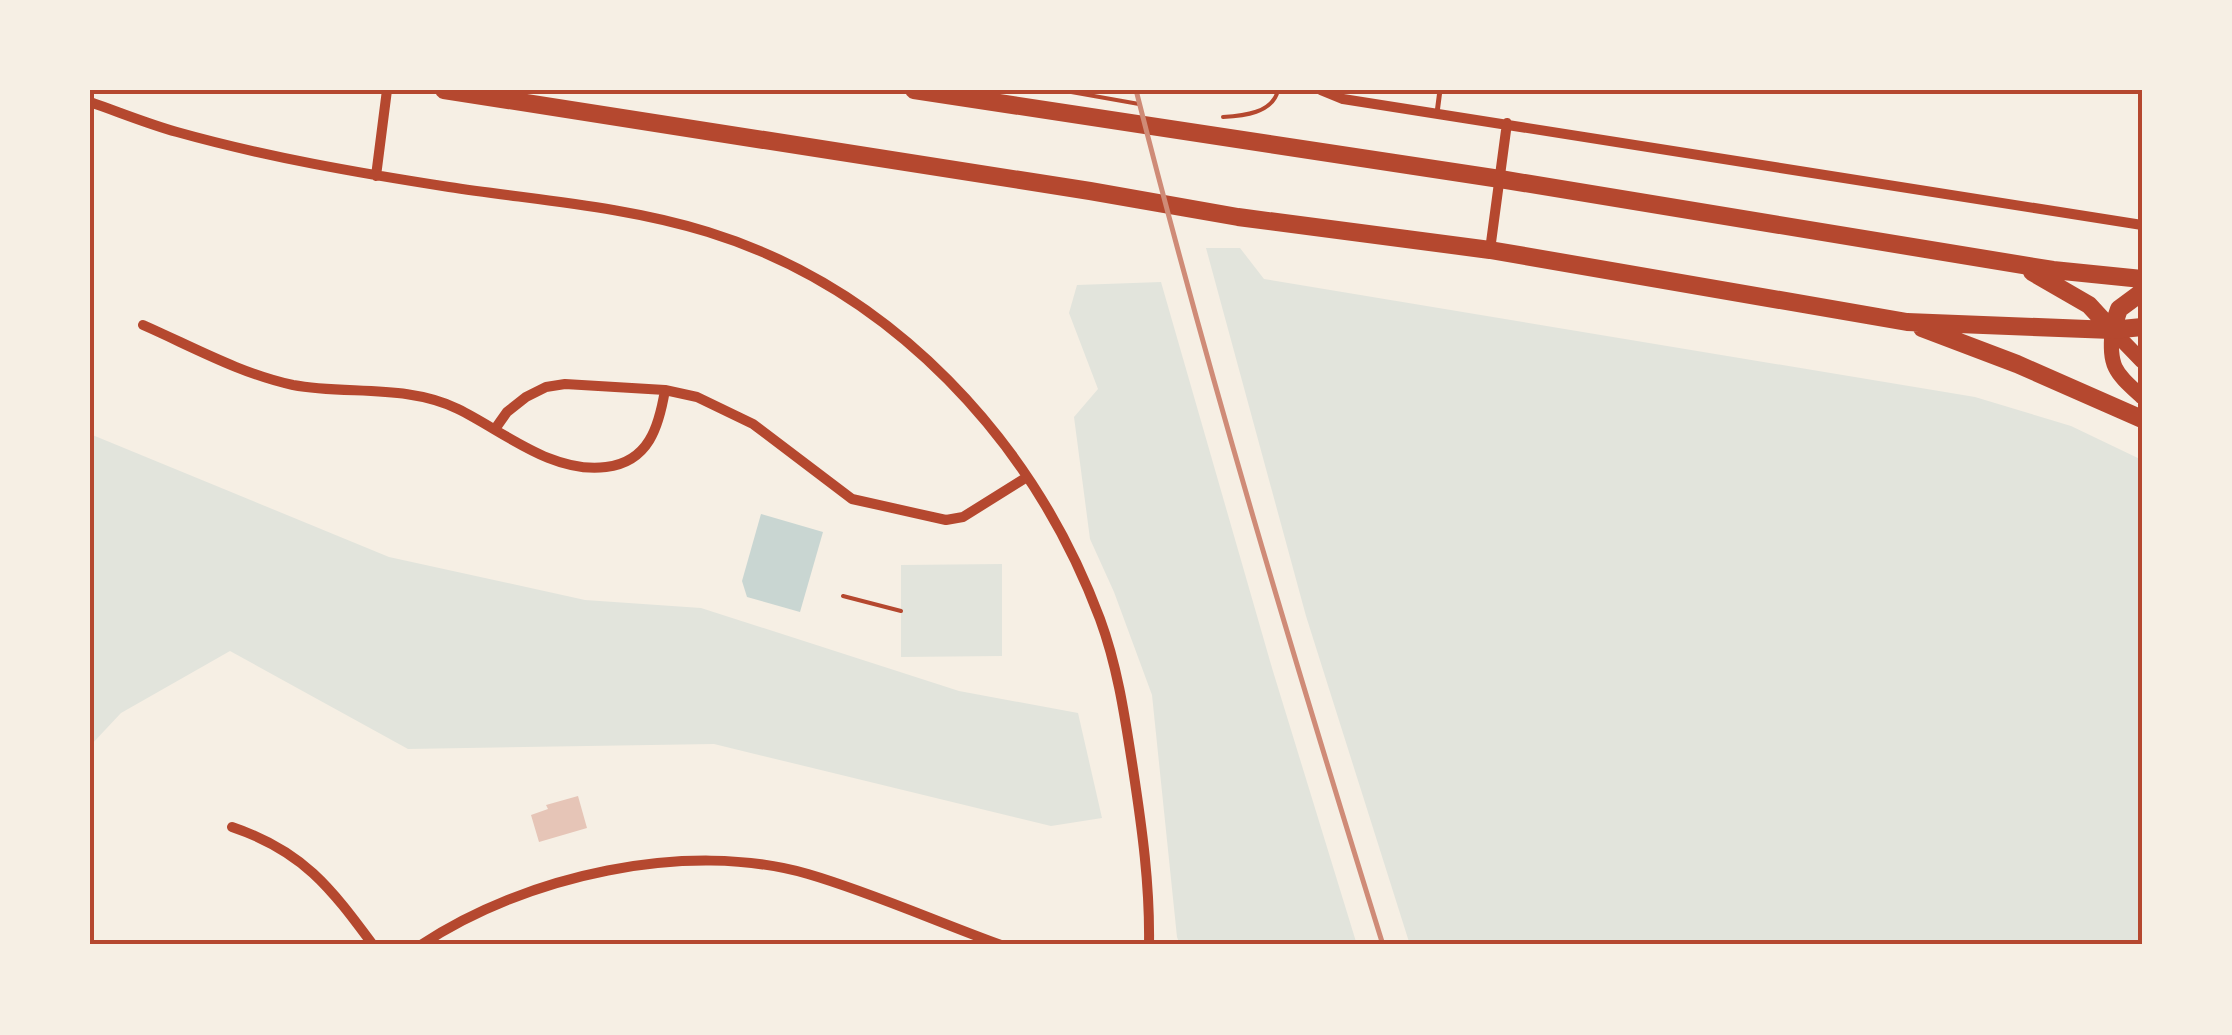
<svg xmlns="http://www.w3.org/2000/svg" width="2232" height="1035" viewBox="0 0 2232 1035" font-family="'Open Sans',sans-serif">
<style>
.green{fill:#e2e4dc}
.water{fill:#c9d6d2}
.building{fill:#e6c5b7}
.lines{fill:none;stroke-linecap:round;stroke-linejoin:round}
.path{stroke:#b5482f;stroke-width:4}
.service{stroke:#b5482f;stroke-width:5}
.minor{stroke:#b5482f;stroke-width:10}
.secondary{stroke:#b5482f;stroke-width:15}
.trunk{stroke:#b5482f;stroke-width:18}
.rail{stroke:#cf8b77;stroke-width:5}
.neatline{fill:none;stroke:#b5482f;stroke-width:4}
</style>
<rect width="100%" height="100%" fill="#f6efe4"/>
<!-- green -->
<path class="green" d="M 1206,248 L 1240,248 L 1264,279 L 1975,397 L 2071,426 L 2142,460 L 2142,945 L 1410,945 L 1306,616 Z
M 1161,282 L 1272,668 L 1357,945 L 1180,945 L 1177,937 L 1152,695 L 1114,592 L 1090,539 L 1074,417 L 1098,389 L 1069,313 L 1077,285 Z
M 90,434 L 389,557 L 585,600 L 701,608 L 959,691 L 1078,713 L 1102,818 L 1051,826 L 714,744 L 408,749 L 230,651 L 121,713 L 90,746 Z
M 1002,564 L 1002,656 L 901,657 L 901,565 Z"/>
<!-- water -->
<path class="water" d="M 761,514 L 823,532 L 800,612 L 747,597 L 742,581 Z"/>
<!-- building -->
<path class="building" d="M 578,796 L 587,828 L 539,842 L 531,815 L 548,809 L 546,805 Z"/>
<g class="lines">
<!-- path -->
<path class="path" d="M 1060,90 L 1139,104
M 1223,117 C 1243,116 1273,113 1278,90
M 843,596 L 901,611"/>
<!-- service -->
<path class="service" d="M 1437,113 L 1440,90"/>
<!-- minor -->
<path class="minor" d="M 1321,90 L 1343,99 L 2142,225
M 90,102 C 119,112 148,124 177,132 C 266,157 359,173 449,187 C 534,200 625,206 708,232 C 892,289 1033,440 1100,619 C 1118,668 1125,718 1133,769 C 1142,828 1150,885 1149,945
M 376,176 L 387,90
M 1490,250 L 1507,123
M 143,325 C 191,346 241,374 293,385 C 347,395 407,384 458,409 C 503,431 552,474 606,467 C 649,462 659,426 665,390
M 495,429 L 507,412 L 526,397 L 546,387 L 565,384 L 665,390 L 697,397 L 753,424 L 852,499 L 946,520 L 963,517 L 1027,477
M 232,827 C 303,851 330,887 373,945
M 421,945 C 524,876 687,839 808,874 C 873,893 937,922 1001,945"/>
<!-- secondary -->
<path class="secondary" d="M 2112,330 C 2109,368 2115,372 2142,397
M 2112,330 L 2142,361"/>
<!-- trunk -->
<path class="trunk" d="M 444,90 L 1090,191 L 1238,217 L 1490,250 L 1907,322 L 2112,330 L 2142,327
M 914,90 L 1500,179 L 2053,270 L 2142,279
M 2032,272 L 2089,305 L 2112,330
M 1922,328 L 2017,364 L 2142,419
M 2112,330 L 2119,309 L 2142,292"/>
<!-- rail -->
<path class="rail" d="M 1136,90 C 1209,378 1295,662 1383,945"/>
</g>
<!-- border -->
<rect width="2232" height="1035" fill="none" stroke="#f6efe4" stroke-width="185"/>
<rect x="92" y="92" width="2048" height="850" class="neatline"/>
</svg>
